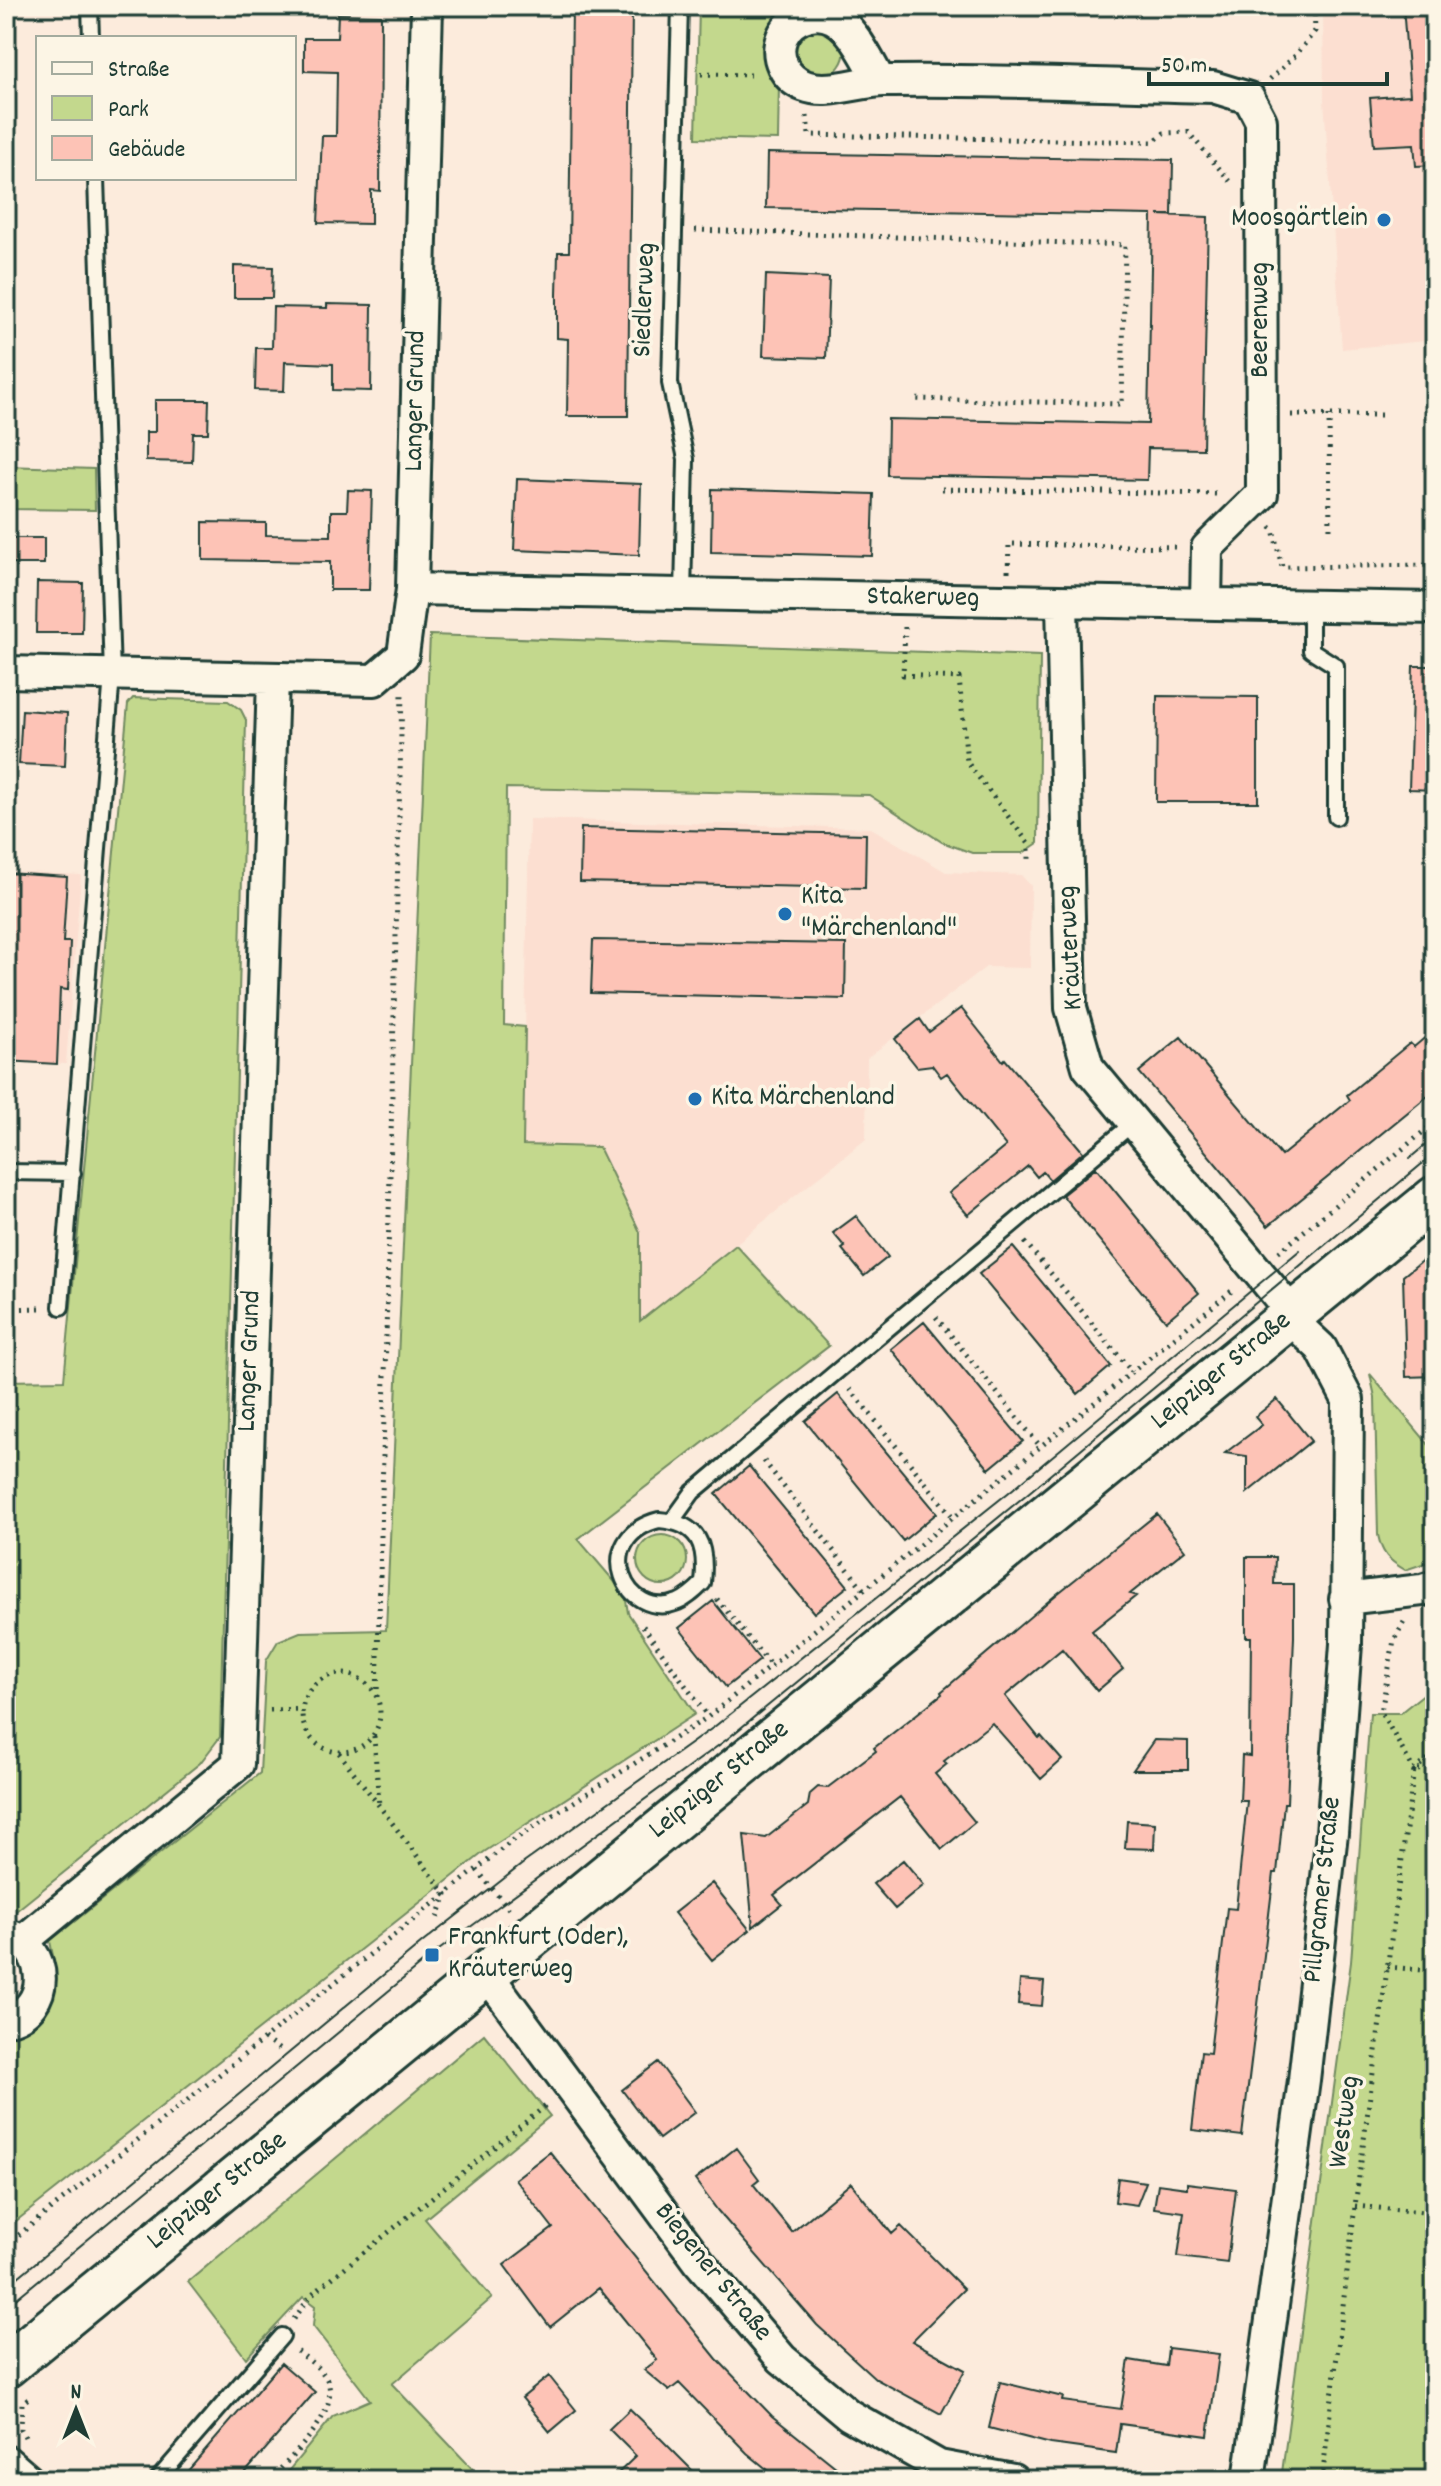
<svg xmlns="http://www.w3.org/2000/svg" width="1441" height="2486" viewBox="0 0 1441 2486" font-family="Dekko,sans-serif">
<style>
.built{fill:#fcdfd1}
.green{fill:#c3d88d;stroke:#718a60;stroke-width:2}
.building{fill:#fdc3b6;stroke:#1f3d34;stroke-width:2}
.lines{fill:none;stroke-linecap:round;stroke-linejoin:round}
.lane-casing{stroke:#1f3d34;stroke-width:20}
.street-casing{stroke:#1f3d34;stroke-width:36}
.secondary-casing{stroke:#1f3d34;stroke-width:48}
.path{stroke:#1f3d34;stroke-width:5;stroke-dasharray:2 6;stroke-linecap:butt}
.lane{stroke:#fcf5e5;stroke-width:14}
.street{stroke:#fcf5e5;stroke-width:30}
.secondary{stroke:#fcf5e5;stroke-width:42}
.tram{stroke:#1f3d34;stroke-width:2}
.poi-dot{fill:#1f6fb2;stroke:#fcf5e5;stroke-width:3}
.labels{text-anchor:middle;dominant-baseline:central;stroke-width:7;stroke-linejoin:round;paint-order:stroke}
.poi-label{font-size:28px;fill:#1f3d34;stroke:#fcf5e5;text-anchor:start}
.street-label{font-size:28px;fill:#1f3d34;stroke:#fcf5e5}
</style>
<rect width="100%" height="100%" fill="#fcebdc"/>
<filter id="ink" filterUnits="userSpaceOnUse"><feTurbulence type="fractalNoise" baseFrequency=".0125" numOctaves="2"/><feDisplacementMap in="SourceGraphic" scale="16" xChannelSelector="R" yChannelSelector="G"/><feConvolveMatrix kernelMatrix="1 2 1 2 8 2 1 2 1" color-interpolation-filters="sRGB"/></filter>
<g filter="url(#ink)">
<!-- built -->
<path class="built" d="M 1323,6 L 1435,6 L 1435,340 L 1342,349 L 1324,101 Z
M 529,819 L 871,828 L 946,872 L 1021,875 L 1031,886 L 1030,968 L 986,967 L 867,1058 L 866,1139 L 639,1322 L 640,1232 L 523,1145 Z
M 6,871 L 81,875 L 66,1064 L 6,1061 Z"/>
<!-- green -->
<path class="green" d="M 699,6 L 794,6 L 786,9 L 771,27 L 779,82 L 778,140 L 696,138 Z
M 821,24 L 845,47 C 845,64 837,73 821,78 L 797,68 C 791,36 792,37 821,24 Z
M 6,466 L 94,469 L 95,510 L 6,509 Z
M 430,635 L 1040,656 L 1038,843 L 1023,853 L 972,853 L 942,842 L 869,795 L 506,788 L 504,1025 L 525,1027 L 523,1145 L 599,1147 L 640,1232 L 640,1321 L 736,1245 L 829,1346 L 578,1539 L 625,1594 L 628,1613 L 695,1714 L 484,1852 L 6,2229 L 6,2027 L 48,1996 L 55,1966 L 50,1941 L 260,1773 L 266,1661 L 278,1641 L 300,1632 L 386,1630 Z
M 133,698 L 228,701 L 241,710 L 246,720 L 220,1737 L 200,1763 L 6,1919 L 6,1381 L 64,1380 L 128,704 Z
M 1370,1374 L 1435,1452 L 1435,1560 L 1405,1570 C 1388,1560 1382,1554 1378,1535 L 1375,1397 Z
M637 1560a25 25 0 1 1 50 0a25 25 0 1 1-50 0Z
M 1435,1685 L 1435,2480 L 1281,2480 L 1351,1962 L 1370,1713 L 1400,1713 Z
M 484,2034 L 550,2116 L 425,2219 L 492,2298 L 392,2384 L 483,2480 L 281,2480 L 333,2416 L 370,2400 L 313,2326 L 315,2306 L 303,2297 L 246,2358 L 188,2282 Z"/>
<!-- building -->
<path class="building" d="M 572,6 L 632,6 L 628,416 L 567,416 L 568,339 L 557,338 L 557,295 L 558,252 L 569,252 Z
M 1403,6 L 1435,6 L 1435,165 L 1416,166 L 1414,144 L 1374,146 L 1370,98 L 1410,95 Z
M 338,14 L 381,15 L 380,191 L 371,190 L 371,224 L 318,223 L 322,136 L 336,136 L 337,72 L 304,71 L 304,38 L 337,38 Z
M 767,153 L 1173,160 L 1172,215 L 1158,215 L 1208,217 L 1203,449 L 1148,448 L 1147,480 L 887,475 L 888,419 L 1148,424 L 1152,215 L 766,208 Z
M 234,266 L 273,267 L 272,298 L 234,298 Z
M 766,275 L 829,278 L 826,358 L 763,356 Z
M 327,304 L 372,305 L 371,391 L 333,390 L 333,364 L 285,362 L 284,391 L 255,390 L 256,348 L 272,348 L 273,307 L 327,308 Z
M 155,400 L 209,400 L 208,433 L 193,433 L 192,462 L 146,461 L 146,432 L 155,432 Z
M 517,479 L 641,484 L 639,555 L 514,550 Z
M 712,489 L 874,494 L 872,556 L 711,552 Z
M 348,490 L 372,491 L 369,590 L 330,590 L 330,562 L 203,560 L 203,522 L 266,523 L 266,535 L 331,536 L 331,511 L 347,511 Z
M 6,538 L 44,538 L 44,564 L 6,564 Z
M 37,582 L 83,583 L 82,633 L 36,633 Z
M 1413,666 L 1435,666 L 1435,790 L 1409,789 Z
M 1157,696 L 1258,697 L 1258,802 L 1156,802 Z
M 22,710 L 67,713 L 65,766 L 19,764 Z
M 581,828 L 866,834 L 865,888 L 580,882 Z
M 6,873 L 67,877 L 63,942 L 70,942 L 68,990 L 60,989 L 57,1064 L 6,1061 Z
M 593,940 L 846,944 L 845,999 L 591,993 Z
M 961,1008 L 1003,1061 L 1005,1059 L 1083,1152 L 1050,1180 L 1043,1172 L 1037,1177 L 1028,1166 L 968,1215 L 949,1193 L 1006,1146 L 947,1073 L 941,1077 L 932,1065 L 917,1067 L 895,1039 L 920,1019 L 929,1032 Z
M 1435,1029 L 1435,1090 L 1268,1226 L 1139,1072 L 1181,1037 L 1281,1156 L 1350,1100 L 1347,1095 L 1410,1043 L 1414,1047 Z
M 1096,1168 L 1199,1293 L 1166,1321 L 1062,1195 Z
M 856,1216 L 888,1257 L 864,1276 L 842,1249 L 845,1247 L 833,1233 Z
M 1013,1247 L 1111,1366 L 1078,1394 L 979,1274 Z
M 1435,1250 L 1435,1376 L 1406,1377 L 1403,1276 Z
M 924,1322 L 1023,1441 L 989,1469 L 891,1349 Z
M 838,1394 L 937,1513 L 903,1541 L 805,1421 Z
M 1277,1399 L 1311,1441 L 1247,1493 L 1247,1456 L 1225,1453 L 1262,1425 L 1255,1417 Z
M 749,1466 L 848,1586 L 814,1613 L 716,1494 Z
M 1157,1514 L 1185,1550 L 1130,1594 L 1136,1596 L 1092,1631 L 1123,1669 L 1097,1691 L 1062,1649 L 1005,1696 L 1039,1738 L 1041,1736 L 1062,1760 L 1041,1779 L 992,1723 L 944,1761 L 947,1764 L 935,1774 L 975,1822 L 942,1849 L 900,1797 L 774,1895 L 782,1904 L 753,1927 L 744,1835 L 766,1838 L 808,1805 L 810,1794 L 818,1787 L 827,1788 L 876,1751 L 874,1748 L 942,1694 L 941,1692 L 1057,1594 Z
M 1246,1557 L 1275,1557 L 1274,1584 L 1294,1584 L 1294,1637 L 1287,1803 L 1284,1803 L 1277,1873 L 1274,1873 L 1242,2136 L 1192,2130 L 1201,2052 L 1210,2053 L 1227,1908 L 1236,1909 L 1247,1801 L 1240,1801 L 1242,1755 L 1250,1756 L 1251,1637 L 1246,1637 Z
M 713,1601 L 760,1660 L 726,1687 L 679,1628 Z
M 1154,1740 L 1188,1741 L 1188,1770 L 1133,1770 Z
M 1127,1821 L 1155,1823 L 1154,1849 L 1125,1848 Z
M 903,1860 L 924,1885 L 895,1909 L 873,1884 Z
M 712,1883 L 750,1930 L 712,1960 L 674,1913 Z
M 1020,1980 L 1044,1982 L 1042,2006 L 1018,2004 Z
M 658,2062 L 695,2112 L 659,2139 L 622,2090 Z
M 736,2148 L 759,2179 L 753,2184 L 792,2232 L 851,2183 L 892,2234 L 901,2226 L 964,2289 L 912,2341 L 965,2370 L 941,2414 L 876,2379 L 817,2325 L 718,2211 L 695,2180 Z
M 550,2152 L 717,2359 L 772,2416 L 852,2480 L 780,2480 L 747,2453 L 679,2383 L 669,2391 L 644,2370 L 657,2360 L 599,2288 L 550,2327 L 504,2265 L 553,2228 L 515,2179 Z
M 1118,2178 L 1146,2182 L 1137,2205 L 1115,2202 Z
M 1187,2183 L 1236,2189 L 1227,2263 L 1178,2257 L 1184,2212 L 1154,2208 L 1158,2184 L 1187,2188 Z
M 1168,2348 L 1219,2354 L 1208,2436 L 1120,2424 L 1116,2453 L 1051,2444 L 989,2428 L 1000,2382 L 1063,2397 L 1062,2401 L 1121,2409 L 1129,2360 L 1166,2366 Z
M 281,2363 L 315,2392 L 239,2480 L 180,2480 Z
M 549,2376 L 576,2410 L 550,2432 L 522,2398 Z
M 630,2409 L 654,2432 L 702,2480 L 611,2480 L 636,2456 L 609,2429 Z"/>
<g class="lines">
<!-- lane casing -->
<g class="lane-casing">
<path id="lane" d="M 90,6 L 91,38
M 680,6 L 670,383 L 686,459 L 683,595
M 1311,606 L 1311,650 L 1336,666 L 1336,817
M 6,1172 L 73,1173
M 61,1307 L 112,675 L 96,178
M 659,1520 C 700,1523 707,1546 703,1583 C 696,1590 688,1598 678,1602 C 625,1623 589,1538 659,1520 Z
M 672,1521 L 693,1492 L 1132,1124
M 157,2480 L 282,2336"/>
</g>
<!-- street casing -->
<g class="street-casing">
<path id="street" d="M 880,81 C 865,56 846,7 810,15 C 798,18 787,25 782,37 C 774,57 785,79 805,86 C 828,95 860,81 884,81 C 993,79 1104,85 1213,87 L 1249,98 L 1261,121 L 1262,494 L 1207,548 L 1206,604
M 412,589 L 1435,608
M 1062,602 L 1071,1008 L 1088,1067 L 1293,1314 L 1305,1333 L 1321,1348 L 1348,1400 L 1346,1644 L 1332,1833 L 1304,2080 L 1249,2480
M 6,672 L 374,680 L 403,655 L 412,589 L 427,6
M 1345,1599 L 1422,1590 L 1435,1586
M 23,1941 L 238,1764 L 273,679
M 486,1973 L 700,2263 L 782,2359 L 849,2415 L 939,2466 L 1013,2480
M 6,2020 C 52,2010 50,1948 7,1934
M 6,2461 L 28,2480"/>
</g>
<!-- secondary casing -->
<g class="secondary-casing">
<path id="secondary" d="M 6,2366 L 1435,1198"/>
</g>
<!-- path -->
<path class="path" d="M 701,74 L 754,75
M 1270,79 L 1296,55 L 1315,31 L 1314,6
M 807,116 L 809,135 L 1153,142 L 1164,133 L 1188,132 L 1230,181
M 695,230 L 1125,245 L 1122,404 L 912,399
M 1291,415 L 1386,415
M 1329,415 L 1330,535
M 942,489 L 1217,494
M 1270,527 L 1273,529 L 1282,567 L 1435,565
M 1008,572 L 1009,544 L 1178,547
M 905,627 L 903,675 L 959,678 L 967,762 L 1029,844 L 1029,863
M 1025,1242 L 1132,1372
M 1279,1252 L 1435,1122
M 6,1309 L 41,1308
M 936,1317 L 1040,1446
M 850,1389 L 953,1517
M 764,1461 L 864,1590
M 717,1599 L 771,1666
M 1404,1622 L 1394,1640 L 1381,1712 L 1414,1770 L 1435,1753
M 643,1626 L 708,1717
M302 1713a39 39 0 1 1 78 0a39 39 0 1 1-78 0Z
M 377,1697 L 402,694
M 270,1710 L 301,1709
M 374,1736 L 379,1806
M 339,1753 L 446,1894 L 437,1920
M 477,1870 L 509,1909
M 1387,1967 L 1435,1971
M 264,2039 L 280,2050
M 1355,2206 L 1435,2213
M 6,2245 L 512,1841 L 708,1717 L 1234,1289
M 294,2319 L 312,2294 L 548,2104
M 25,2437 L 21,2429 L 22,2403 L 31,2396
M 270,2480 C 290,2457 346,2409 325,2376 C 319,2367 306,2358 297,2351
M 1322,2480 L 1355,2206 L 1414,1770 L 1435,1769"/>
<!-- lane -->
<use href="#lane" class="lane"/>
<!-- street -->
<use href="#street" class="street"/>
<!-- secondary -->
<use href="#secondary" class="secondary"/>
<!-- tram -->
<path class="tram" d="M 1410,1158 L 1435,1137
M 6,2287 L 423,1942 L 525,1862 L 714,1727 L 1008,1493 L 1300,1250
M 6,2307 L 432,1955 L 726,1740 L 1015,1504 L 1435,1153"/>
</g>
</g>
<!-- markers -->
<g class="poi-dot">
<circle cx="1384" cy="220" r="8"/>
<circle cx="785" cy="914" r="8"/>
<circle cx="695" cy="1099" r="8"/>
<rect x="424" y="1947" width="16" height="16" rx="4"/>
</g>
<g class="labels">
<!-- poi labels -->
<g class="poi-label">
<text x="1368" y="220" text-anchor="end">Moosgärtlein</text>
<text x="801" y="898">Kita<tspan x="801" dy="32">"Märchenland"</tspan></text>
<text x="711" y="1099">Kita Märchenland</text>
<text x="448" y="1939">Frankfurt (Oder),<tspan x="448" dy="32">Kräuterweg</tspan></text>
</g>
<!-- street labels -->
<g class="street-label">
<text transform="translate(646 300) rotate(-88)">Siedlerweg</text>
<text transform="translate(1262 320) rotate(-90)">Beerenweg</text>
<text transform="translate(417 401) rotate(-89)">Langer Grund</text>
<text transform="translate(923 599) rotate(1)">Stakerweg</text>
<text transform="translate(1072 948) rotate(-93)">Kräuterweg</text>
<text transform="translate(251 1361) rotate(-88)">Langer Grund</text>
<text transform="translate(1222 1372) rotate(-39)">Leipziger Straße</text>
<text transform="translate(720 1781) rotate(-39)">Leipziger Straße</text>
<text transform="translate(1324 1890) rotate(-84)">Pillgramer Straße</text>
<text transform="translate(1346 2122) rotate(-82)">Westweg</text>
<text transform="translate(218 2192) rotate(-39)">Leipziger Straße</text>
<text transform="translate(712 2273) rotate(51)">Biegener Straße</text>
</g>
</g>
<!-- margin -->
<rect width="1441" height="2486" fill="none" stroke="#fcf5e5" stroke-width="32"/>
<rect x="16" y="16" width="1409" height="2454" fill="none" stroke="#1f3d34" stroke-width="3" filter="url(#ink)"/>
<!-- legend -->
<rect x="36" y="36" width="260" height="144" fill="#fcf5e5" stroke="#a4ab9e" stroke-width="2"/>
<rect x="52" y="62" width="40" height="12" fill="#fcf5e5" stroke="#a4ab9e" stroke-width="2"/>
<text x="108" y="76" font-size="24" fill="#1f3d34">Straße</text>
<rect x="52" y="96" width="40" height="24" fill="#c3d88d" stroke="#a4ab9e" stroke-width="2"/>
<text x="108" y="116" font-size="24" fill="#1f3d34">Park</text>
<rect x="52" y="136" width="40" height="24" fill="#fdc3b6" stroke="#a4ab9e" stroke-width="2"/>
<text x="108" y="156" font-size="24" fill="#1f3d34">Gebäude</text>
<!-- north arrow -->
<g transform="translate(76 2410)" stroke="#fcf5e5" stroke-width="6" paint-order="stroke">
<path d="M0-6L14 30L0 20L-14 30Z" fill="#1f3d34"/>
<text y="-12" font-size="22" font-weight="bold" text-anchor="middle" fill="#1f3d34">N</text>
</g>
<!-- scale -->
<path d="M1149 72v12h238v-12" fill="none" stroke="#1f3d34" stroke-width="4"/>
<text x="1161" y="72" font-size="24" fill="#1f3d34" stroke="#fcf5e5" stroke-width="6" paint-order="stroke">50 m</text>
</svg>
